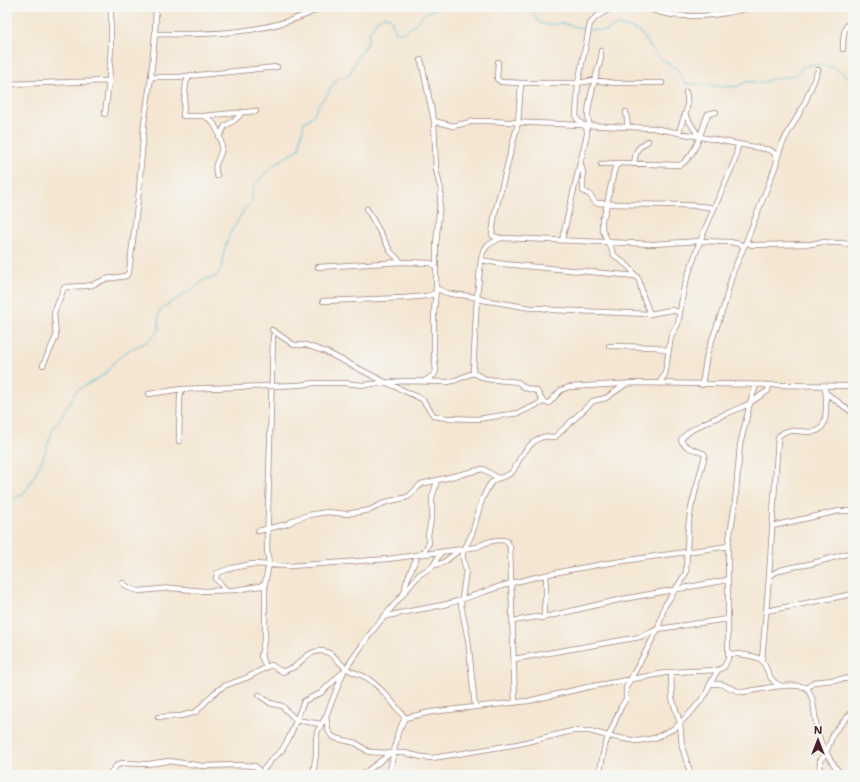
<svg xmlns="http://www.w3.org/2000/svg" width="860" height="782" viewBox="0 0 860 782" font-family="'Shantell Sans',sans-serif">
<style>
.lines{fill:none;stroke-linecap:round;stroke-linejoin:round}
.stream{stroke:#5bbed9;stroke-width:1}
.minor-casing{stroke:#9f827e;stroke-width:6}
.minor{stroke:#fff;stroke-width:4.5}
</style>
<rect width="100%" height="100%" fill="#f6f6f2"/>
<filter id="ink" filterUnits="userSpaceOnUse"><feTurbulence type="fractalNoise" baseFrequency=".025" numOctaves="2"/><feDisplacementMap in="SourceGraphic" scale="8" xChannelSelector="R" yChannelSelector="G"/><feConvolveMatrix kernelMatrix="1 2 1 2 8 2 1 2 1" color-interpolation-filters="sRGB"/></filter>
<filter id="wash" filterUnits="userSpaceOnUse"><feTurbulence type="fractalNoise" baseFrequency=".012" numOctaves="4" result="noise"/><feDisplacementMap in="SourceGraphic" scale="16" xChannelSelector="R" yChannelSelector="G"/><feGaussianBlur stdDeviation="0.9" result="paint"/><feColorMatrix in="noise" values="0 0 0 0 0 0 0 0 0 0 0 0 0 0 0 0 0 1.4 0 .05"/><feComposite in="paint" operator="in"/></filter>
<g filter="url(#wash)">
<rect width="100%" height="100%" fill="#f4e6d2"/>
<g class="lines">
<!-- stream -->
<path class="stream" d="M 530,7 L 535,17 L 540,23 L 549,25 L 561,23 L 588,30
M 591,30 L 606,31 L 612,27 L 618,26 L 630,28 L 641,33 L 651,48 L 663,60 L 677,69 L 685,83 L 728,87 L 738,86 L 746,82 L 764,82 L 772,79 L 788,77 L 797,74 L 802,67 C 824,62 836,66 853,81
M 7,501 L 22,495 L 29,486 L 43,458 L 54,426 L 62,416 L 76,391 L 105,374 L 113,363 L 123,354 L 131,349 L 147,342 L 160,329 C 157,321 158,317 161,309 L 197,286 L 206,279 L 216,277 L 222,266 L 224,251 L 229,236 L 245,208 L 252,202 L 253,188 L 263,176 L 274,165 L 299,149 L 304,122 L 313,116 L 319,104 L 327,95 L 333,84 L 338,78 L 349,76 L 356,60 L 368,42 L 369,33 L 377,20 L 384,16 L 390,17 L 396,32 C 410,35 416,20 426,13 C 430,11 434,11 437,7"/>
</g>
</g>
<g filter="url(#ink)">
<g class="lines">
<!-- minor casing -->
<g class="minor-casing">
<path id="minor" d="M 646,7 C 673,21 722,17 750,7
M 155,34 C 211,35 272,34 322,7
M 843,49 C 843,38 843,26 853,19
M 421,60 L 434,121 L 436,170 L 441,190 L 436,245 L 436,288 L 434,314 L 434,353 L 436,371 L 434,375 L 426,380
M 498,62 L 497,79 L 501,82 L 521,83 L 578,83 L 595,80 L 614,83 L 662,83
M 191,75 L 186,82 L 183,116 L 203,116 L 256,111
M 151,77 L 179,77 L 277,67
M 521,83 L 518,123 L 495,213 L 492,234 L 493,236 L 500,238 L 654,244 L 700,241 L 730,242 L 740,244 L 744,247
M 7,84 L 109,81 L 111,46 L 111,7
M 626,112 L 628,127
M 105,114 L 109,81
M 685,114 C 691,123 693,129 700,137
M 205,117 C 215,119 224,142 221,152 C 218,162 213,164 217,176
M 434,121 L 453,126 L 475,121 L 488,121 L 653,128 L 770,150 L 774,153 L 777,159
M 588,125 L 589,122 C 584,112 598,70 601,58 L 601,51
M 679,133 C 682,115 691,112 686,92
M 219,137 L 225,126 L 235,120 L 243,112
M 601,164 L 620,163
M 634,164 C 636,150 636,149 648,141
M 581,165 L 583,172 L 583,191 L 589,194 L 596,203 C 634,206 672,203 710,207 L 713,210
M 367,209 L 391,252 L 401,262
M 562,240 L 587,134 L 587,129 L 577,119 L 576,116 L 578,83 L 590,24 L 596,17 L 613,7
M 746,242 L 752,245 L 812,244 L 821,242 L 853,244
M 481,260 L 503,264 L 636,276
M 318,267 L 401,262 L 431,263 L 436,267
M 436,288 C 454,299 467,292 483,300 L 531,308 L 543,308 L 553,310 L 650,314 L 671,310 L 676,311 L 680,314
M 323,301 L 404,298 L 427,296 L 436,293
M 650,314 L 643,296 L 639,280 L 629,267 L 614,255 L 602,229 L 602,219 L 605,213 L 614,171 L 616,166 L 620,163 L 680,165 C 697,155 701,130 708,114 L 716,112
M 272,330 L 294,345 L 306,345 L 326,352 L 385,382 L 422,399 L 434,416 L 447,418 L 477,419 L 519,413 L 543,402 L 549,403 L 561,390 L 569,387 L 637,383 L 853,386
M 609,346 L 656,347 L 668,351
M 43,365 L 56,337 L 54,313 L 64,288 L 67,287 L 85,286 L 92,285 L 106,279 L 126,276 L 129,272 L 139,191 L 144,124 L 151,77 L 155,34 L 156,7
M 473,373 L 477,297 L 481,260 L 483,252 L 487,246 L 500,238
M 659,384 L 665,374 L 671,336 L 678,324 L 684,287 L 700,241 L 735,160 L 738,145
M 702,385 L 707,354 L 724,306 L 733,272 L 746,242 L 776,165 C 779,142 796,122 805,102 C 810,91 814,80 818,70
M 826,393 L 853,413
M 149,394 L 182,389
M 179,441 L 180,396 L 182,389 L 299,385 L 315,383 L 345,383 L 363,385 L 404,381 L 448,382 L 456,380 L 473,373 L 486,379 L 518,382 L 525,388 L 537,391 L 543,402
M 772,526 L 839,511 L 853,511
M 258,531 L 287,524 L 296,519 L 309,515 L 327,512 L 346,514 L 370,510 L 386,502 L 408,497 L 421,484 L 483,469 L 498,478
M 433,566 L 441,552
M 769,577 C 780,567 796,567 810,564 C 825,560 839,556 853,552
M 123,583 L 129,588 L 139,591 L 171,588 L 204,591 L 235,590 L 260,586 L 265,583 L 269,564 L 267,549 L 273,336
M 265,583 L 265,635 L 261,656 L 266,667
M 226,590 L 216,579 L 217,573 L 232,568 L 252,564 L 290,566 L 388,559 L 477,547 C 486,542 497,538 507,541 L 510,547 L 515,703
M 405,590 L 406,583 L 411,570 L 418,555 L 424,552 L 429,543 L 428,535 L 432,515 L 432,498 L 437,481
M 766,611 L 853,594
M 383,617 C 403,612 423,609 443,605 C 467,599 489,589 512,583 C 583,564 656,557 728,546
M 544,617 L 544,607 L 546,595 L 546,576
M 513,621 L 537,617 L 541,618 L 618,600 L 727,580
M 728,653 C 738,655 751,654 760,659 C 769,666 766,680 781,686
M 514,659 L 640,637 L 658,629 L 728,619
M 762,660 L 769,577 L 778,437 C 781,434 784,431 788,431 C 807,429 825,442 826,410 C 826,402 827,394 824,386
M 671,672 L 672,698 L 680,723 L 682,747 L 691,775
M 710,684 C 727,682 729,690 743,692 C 759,690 793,681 807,688 C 816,701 814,721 819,737 C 823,751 833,763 841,775
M 807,688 L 814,682 L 853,678
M 259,695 L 270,703 L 282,706 L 296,720 L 321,724
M 475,707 L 468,639 L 461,605 L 466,571 C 465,565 462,560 463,553 C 465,547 468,542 471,536 C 477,521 480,496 492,482 C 498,476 508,478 513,471 C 515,468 517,464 519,460 C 524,452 533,439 543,437 C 547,436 551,437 555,437 L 593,401 L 606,398 L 626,384
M 326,716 L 328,730 L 331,735 L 335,738 L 356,743 L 369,752 L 391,753
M 158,717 L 181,716 L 196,712 L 213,694 L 224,686 L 246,678 L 271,665 L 283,672 C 286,669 291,669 294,667 C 304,660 309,650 322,651 C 334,652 338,663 347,669 C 353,673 361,674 367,678 C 382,688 393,703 405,718
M 109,775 L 116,766 L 122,763 L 148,764 L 169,761 L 203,766 L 239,765 L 255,766 L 257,768 L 260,773
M 259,775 L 272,759 L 282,750 L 289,738 L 304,701 L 321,693 L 343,672
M 313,775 L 316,754 L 316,742 L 317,732 L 326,716 L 344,671 L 373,630 L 419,575 L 433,566 L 444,562 L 461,549
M 362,775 L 391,753 L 405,753 L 422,757 L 432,758 L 458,754 L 518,744 L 572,731 L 590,731 L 608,736 L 637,741 L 655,738 L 675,728 L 693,710 L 706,694 L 710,684 L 718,670
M 389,775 L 398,732 L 405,718 L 431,712 L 528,701 L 588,687 L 671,672 L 718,670 L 724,667 L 728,659 L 728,546 L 735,504 L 740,445 L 750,403 L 756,385
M 599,775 L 605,745 L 621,707 L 626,699 L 626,688 L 629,682 L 658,629 L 664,607 L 686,573 L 688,528 L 691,508 L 705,455 L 703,453 C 696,450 684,448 681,440 C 691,424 733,413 750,403 C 756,399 762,394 768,391 L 769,385
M 819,775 L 820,761 L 826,753 L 834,732 L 853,711"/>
</g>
<!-- minor -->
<use href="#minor" class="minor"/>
</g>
</g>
<!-- margin -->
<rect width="860" height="782" fill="none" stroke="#f6f6f2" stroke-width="24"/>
<!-- north arrow -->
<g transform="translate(818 740)" stroke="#f6f6f2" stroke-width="3" paint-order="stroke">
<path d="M0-3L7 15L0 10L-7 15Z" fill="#4a1f2b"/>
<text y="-6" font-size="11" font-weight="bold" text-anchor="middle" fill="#4a1f2b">N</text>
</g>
</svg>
